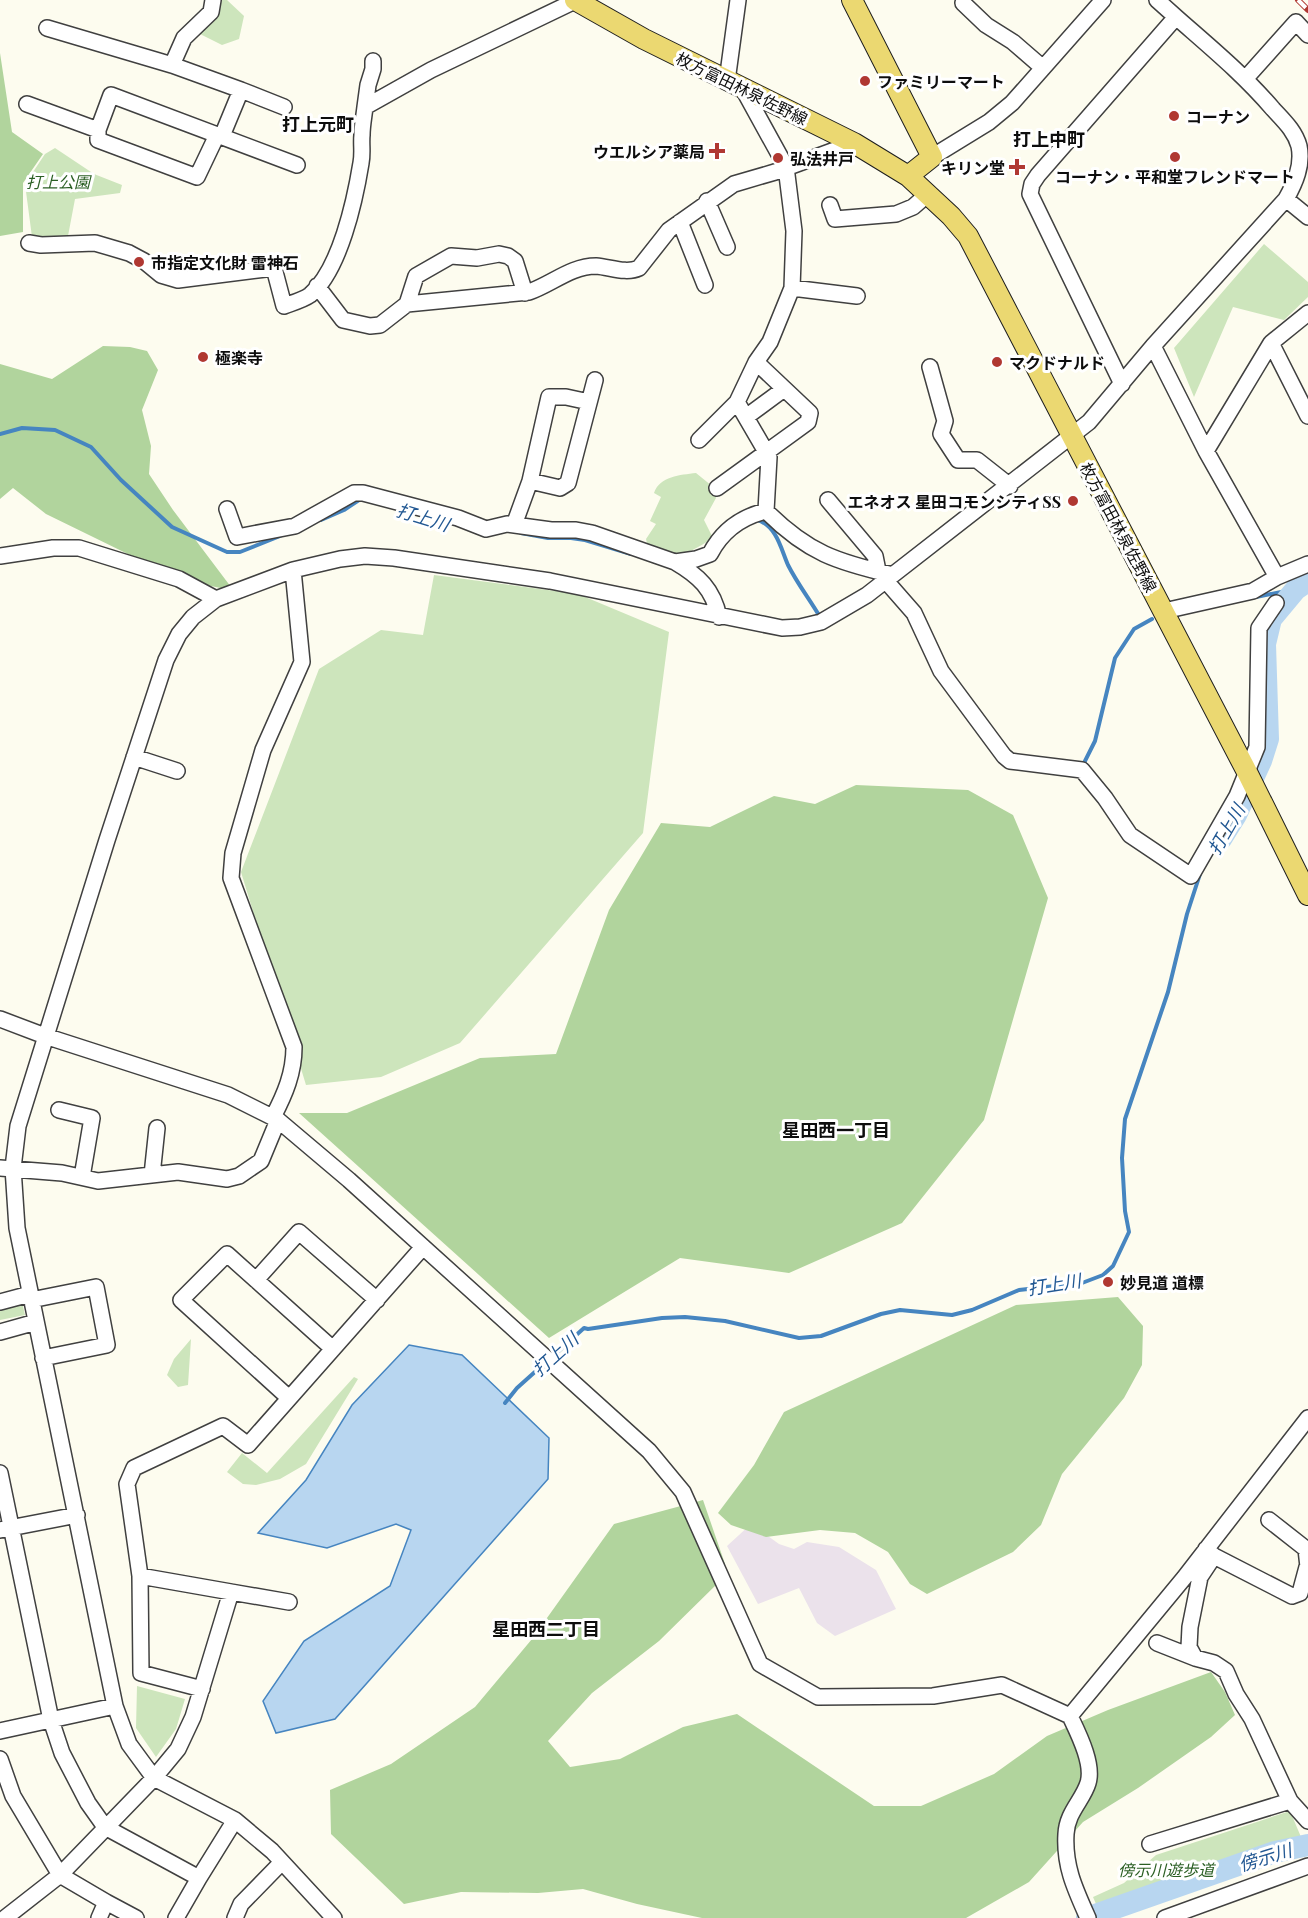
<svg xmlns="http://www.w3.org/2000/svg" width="1308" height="1918" viewBox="0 0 1308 1918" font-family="'Playfair Display','Noto Sans JP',serif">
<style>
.industrial{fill:#ebe2eb}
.green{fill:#cde5bc}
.forest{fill:#b1d49d}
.water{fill:#b8d6f0;stroke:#4685c0;stroke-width:1.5}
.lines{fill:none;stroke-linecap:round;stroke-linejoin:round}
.stream{stroke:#4685c0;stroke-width:4}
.river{stroke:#b8d6f0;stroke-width:22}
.minor-casing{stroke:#404040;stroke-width:18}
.major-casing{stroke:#1e1e1e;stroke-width:22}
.minor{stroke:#fff;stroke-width:15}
.major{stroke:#ebd871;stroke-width:20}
.rail-casing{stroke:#b03832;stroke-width:6}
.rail{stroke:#fff;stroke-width:4;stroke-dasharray:11;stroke-linecap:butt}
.poi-dot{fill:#b03832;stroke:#fff;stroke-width:2}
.labels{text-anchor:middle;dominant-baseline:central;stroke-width:6;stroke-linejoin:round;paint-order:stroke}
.poi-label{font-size:16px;font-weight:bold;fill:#0d0d0d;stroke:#fff;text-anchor:start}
.street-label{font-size:16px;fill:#0d0d0d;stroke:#fff}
.park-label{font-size:16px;font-style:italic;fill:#2b5f24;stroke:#fff}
.neighbourhood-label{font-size:18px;font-weight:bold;fill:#0d0d0d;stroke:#fff}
.water-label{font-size:18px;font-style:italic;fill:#225893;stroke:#fff}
</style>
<rect width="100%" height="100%" fill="#fdfcef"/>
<!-- industrial -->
<path class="industrial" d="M 751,1524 L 779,1544 L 794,1549 L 807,1542 L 839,1547 L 876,1570 L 896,1609 L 835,1636 L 817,1623 L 799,1588 L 758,1604 L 727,1546 Z"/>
<!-- green -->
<path class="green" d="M 222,0 L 227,0 L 244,16 L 239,39 L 222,45 L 198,33 Z
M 55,148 L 94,174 L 122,185 L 120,193 L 75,199 L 68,236 L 41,239 L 32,237 L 25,184 L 45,154 Z
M 1264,244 L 1308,282 L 1308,297 L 1284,320 L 1233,307 L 1194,397 L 1174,348 Z
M 696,473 L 712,486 L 716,498 L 704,520 L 713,538 C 683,557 683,556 648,547 L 646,539 L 656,524 L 650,521 L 661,497 L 654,493 C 660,476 680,475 696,473 Z
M 434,575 L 578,594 L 669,632 L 643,833 L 460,1043 L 381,1077 L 306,1085 L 241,872 L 319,669 L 381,630 L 423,635 Z
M 22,1302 L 25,1315 L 0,1320 L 0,1304 Z
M 191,1339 L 188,1385 L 178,1387 L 167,1375 L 174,1359 Z
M 354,1377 L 358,1379 L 306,1464 L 280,1479 L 256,1485 L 243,1484 L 227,1472 L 242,1453 L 267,1473 Z
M 137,1686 L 185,1699 L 176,1729 L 156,1757 L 136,1728 Z
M 1290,1811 L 1301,1837 L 1099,1911 L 1093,1897 L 1124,1883 L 1156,1855 Z"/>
<!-- forest -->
<path class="forest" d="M 0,53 L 12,132 L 43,154 L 23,183 L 23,232 L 0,236 Z
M 103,346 L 130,347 L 147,351 L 158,370 L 142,410 L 151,446 L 149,474 L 173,510 L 234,591 L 179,579 L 46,514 L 13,488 L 0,499 L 0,364 L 52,379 Z
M 856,785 L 968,790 L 1013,815 L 1048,898 L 984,1120 L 902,1223 L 789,1273 L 680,1258 L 549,1338 L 299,1113 L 347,1113 L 480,1058 L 556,1054 L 609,910 L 661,823 L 710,827 L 774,796 L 815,804 Z
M 1118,1297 L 1143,1326 L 1142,1365 L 1124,1398 L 1062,1474 L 1041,1525 L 1013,1552 L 927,1594 L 910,1584 L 888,1552 L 855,1533 L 820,1530 L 766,1537 L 731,1525 L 718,1513 L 754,1465 L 784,1412 L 1016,1305 Z
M 703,1500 L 725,1564 L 718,1583 L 659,1641 L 592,1693 L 548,1741 L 570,1767 L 620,1759 L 683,1727 L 737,1714 L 874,1806 L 921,1806 L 994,1774 L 1047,1736 L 1108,1710 L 1211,1672 L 1225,1692 L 1235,1715 L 1211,1737 L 1138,1788 L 1083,1822 L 1029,1882 L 966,1918 L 702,1918 L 637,1904 L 583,1889 L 538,1893 L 461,1892 L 404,1904 L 331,1834 L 330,1790 L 391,1764 L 475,1707 L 532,1639 L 614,1524 Z"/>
<!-- water -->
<path class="water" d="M 409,1345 L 462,1355 L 549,1438 L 548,1479 L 335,1719 L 276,1733 L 263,1701 L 304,1641 L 390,1586 L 411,1530 L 396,1524 L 327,1548 L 258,1533 L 306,1480 L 352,1405 Z"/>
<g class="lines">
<!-- stream -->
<path class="stream" d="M 0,434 L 22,428 L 55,430 L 91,447 L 121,480 L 172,527 L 227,552 L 240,552 L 280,536
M 321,520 L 344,510 L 362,498
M 758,520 C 777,527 781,549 788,565 C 797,583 810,600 820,617
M 521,533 L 548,538 L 571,538 L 585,540 L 631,554
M 1256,597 L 1296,589
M 1083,765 L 1095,741 L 1115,658 L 1134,629 L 1152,619
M 552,1357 L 584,1328 L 588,1329 L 662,1318 L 685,1317 L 725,1321 L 799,1338 L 821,1336 L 881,1314 L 900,1310 L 952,1315 L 972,1310 L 1019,1290 L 1082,1283 L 1103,1275 L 1113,1266 L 1129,1232 L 1125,1211 L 1122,1158 L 1125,1119 L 1168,992 L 1187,914 L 1200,874
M 505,1403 L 517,1388 L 546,1362"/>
<!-- river -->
<path class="river" d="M 1221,839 L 1236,815 L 1261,761 L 1268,739 L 1265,644 L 1271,619 L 1296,589 L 1308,581
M 1087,1918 L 1275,1852 L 1308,1845"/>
<!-- minor casing -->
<g class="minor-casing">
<path id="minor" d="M 213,0 L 211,12 L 184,38 L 172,65 L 241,90 L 222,136
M 963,3 L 986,25 L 1013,42 L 1043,68
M 47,28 L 172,65
M 1246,78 L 1296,22 L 1308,35
M 727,81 L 738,0
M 743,89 L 786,167 L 794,231 L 792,288 L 770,342 L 756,362 L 737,402 L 769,457 L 766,511 C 808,553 837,562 893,575
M 241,90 L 284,107
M 27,104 L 98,130 L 98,140 L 197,177 L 217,135
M 365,107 L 368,85 L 373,69 L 373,61
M 98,130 L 111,95 L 297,165
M 932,157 L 989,122 L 1012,103 L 1103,0
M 1286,199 L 1308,217
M 707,201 L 727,247
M 830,205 L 835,219 L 896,214 L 913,207 L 928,194
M 680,222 L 705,285
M 29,243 L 41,245 L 95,243 L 129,253 L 144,261 L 161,275 L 178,280 L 274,268 L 284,306 C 292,303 303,300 310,295 C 340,270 355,200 361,163 C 363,153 361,144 362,135 C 362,126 364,116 365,107 L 431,70 L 577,0
M 317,286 L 343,320 L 370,326 L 380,325 L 407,304 L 529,292 C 552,284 571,266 596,266 C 610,267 626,274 639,268 L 669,230 L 734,184 L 775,172 L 854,143
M 792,288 L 857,296
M 407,304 L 416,276 L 451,256 L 477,258 L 499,254 L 508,256 L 515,261 L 525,293
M 1271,343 L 1308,313
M 1153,346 L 1206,451 L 1277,577 L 1253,591 L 1164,611
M 930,367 L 945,421 L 941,434 L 958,460 L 977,460 L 1010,486
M 1122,384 L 1030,194 L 1032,184 L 1038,175 L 1176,17 L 1157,0
M 746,417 L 784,389
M 699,440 L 737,402
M 1206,451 L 1271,343 L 1308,416
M 530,481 L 560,488 L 568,483 L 595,380
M 717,488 L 808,422 L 810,413 L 756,362
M 828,500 L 875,556 L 878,571
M 227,509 L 237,537 L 295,526 L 354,493 L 363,493 L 458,518 L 486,529 L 507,524 L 551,530 L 576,530 L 592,533 L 675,562 L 696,559 L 710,554 C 722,531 741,517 766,511
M 514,525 L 530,481 L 549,397 L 566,397 L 589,402
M 0,556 L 53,548 L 79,548 L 179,579 L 216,599
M 675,562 C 699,576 713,589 719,617
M 1277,577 L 1308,564
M 886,581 L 914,613 L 941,671 L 1004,756 L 1010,761 L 1082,770 L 1105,798 L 1130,835 L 1191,876 L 1237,796 L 1257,747 L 1259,628 L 1276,603
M 134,757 L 177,771
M 0,1019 L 45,1036 L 228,1095 L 278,1120 L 349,1180 L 649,1451 L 683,1492 L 760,1664 L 818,1697 L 933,1696 L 1002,1685 L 1070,1716 L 1184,1578 L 1308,1418
M 59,1110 L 92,1118 L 82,1177
M 273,1117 C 285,1094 294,1073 294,1047 L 231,878 L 233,853 L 263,750 L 302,662 L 293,570
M 0,1168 L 62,1173 L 98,1181 L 178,1172 L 227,1179 L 239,1176 L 261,1161 L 278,1120
M 152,1175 L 157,1128
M 256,1280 L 299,1232 L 377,1300
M 31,1300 L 96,1287 L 107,1345 L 43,1358
M 0,1302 L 30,1294
M 0,1332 L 36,1322
M 289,1398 L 181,1300 L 227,1254 L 333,1349
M 0,1473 L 51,1720 L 62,1753 L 88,1803 L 105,1827 L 199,1878 L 235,1820
M 1269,1520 L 1306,1549 L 1308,1567
M 0,1530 L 77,1515
M 1206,1549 L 1214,1556 L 1200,1577 L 1190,1627 L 1189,1647 L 1195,1658 L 1214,1663 L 1226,1671 L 1236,1694 L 1252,1719 L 1290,1801 L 1308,1821
M 1214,1556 L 1292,1596 L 1300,1593 L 1307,1567
M 140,1576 L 141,1673 L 202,1689
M 231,1592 L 289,1602
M 1157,1643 L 1195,1658
M 1070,1716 C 1078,1733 1094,1764 1088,1783 C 1083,1800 1067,1812 1066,1834 C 1064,1866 1075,1889 1088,1918
M 0,1731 L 115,1706
M 0,1759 L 13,1796 L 60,1875 L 106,1902
M 1150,1844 L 1290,1801
M 5,1918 L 60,1875 L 154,1778 L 178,1749 L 193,1717 L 231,1592 L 140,1576 L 127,1484 L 134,1468 L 223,1426 L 248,1445 L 423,1247
M 99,1918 L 106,1902 L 136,1918
M 176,1918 L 199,1878
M 235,1918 L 241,1904 L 282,1862
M 334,1918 L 272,1851 L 235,1820 L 154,1778 L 129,1744 L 115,1706 L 17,1228 L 13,1168 L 18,1126 L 107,840 L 166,660 L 179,634 L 193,617 L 216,599 L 293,570 L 340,559 L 365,556 L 394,558 L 550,581 L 782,628 L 800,627 L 821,622 L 867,595 L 1089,422 L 1153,346 L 1286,199 C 1295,183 1303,165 1299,146 C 1295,131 1284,121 1273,109 C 1243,74 1210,47 1176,17
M 1165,1918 L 1308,1866"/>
</g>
<!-- major casing -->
<g class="major-casing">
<path id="major" d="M 575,0 L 644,39 L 854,143 L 908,176 L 951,216 L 968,236 L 1247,772 L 1308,895
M 852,0 L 932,157 L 908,176"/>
</g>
<!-- minor -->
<use href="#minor" class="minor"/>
<!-- major -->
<use href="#major" class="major"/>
<!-- rail casing -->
<g class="rail-casing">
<path id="rail" d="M 1298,0 L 1308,10"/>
</g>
<!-- rail -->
<use href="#rail" class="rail"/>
</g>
<!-- markers -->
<g class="poi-dot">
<circle cx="865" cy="81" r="6"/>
<circle cx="1174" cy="116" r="6"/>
<path d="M714 142h6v6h6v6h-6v6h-6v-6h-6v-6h6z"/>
<circle cx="1175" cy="157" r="6"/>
<circle cx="778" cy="158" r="6"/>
<path d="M1014 158h6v6h6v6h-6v6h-6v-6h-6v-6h6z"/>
<circle cx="139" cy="262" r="6"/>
<circle cx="203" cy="357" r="6"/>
<circle cx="997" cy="362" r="6"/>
<circle cx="1073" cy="501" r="6"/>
<circle cx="1108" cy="1282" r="6"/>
</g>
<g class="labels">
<!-- poi labels -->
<g class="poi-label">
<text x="877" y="81">ファミリーマート</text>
<text x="1186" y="116">コーナン</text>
<text x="705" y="151" text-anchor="end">ウエルシア薬局</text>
<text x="790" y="158">弘法井戸</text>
<text x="1005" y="167" text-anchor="end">キリン堂</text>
<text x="1175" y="176" text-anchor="middle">コーナン・平和堂フレンドマート</text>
<text x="151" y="262">市指定文化財 雷神石</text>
<text x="215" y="357">極楽寺</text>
<text x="1009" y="362">マクドナルド</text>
<text x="1061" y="501" text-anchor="end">エネオス 星田コモンシティSS</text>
<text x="1120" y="1282">妙見道 道標</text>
</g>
<!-- street labels -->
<g class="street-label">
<text transform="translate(742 88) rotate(26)">枚方富田林泉佐野線</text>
<text transform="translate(1119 527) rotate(62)">枚方富田林泉佐野線</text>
</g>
<!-- park labels -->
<g class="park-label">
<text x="58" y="181">打上公園</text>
<text x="1166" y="1869">傍示川遊歩道</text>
</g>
<!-- neighbourhood labels -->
<g class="neighbourhood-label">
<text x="318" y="124">打上元町</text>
<text x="1049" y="139">打上中町</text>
<text x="836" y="1130">星田西一丁目</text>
<text x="546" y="1629">星田西二丁目</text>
</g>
<!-- water labels -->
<g class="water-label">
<text transform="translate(423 517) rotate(17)">打上川</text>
<text transform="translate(1226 829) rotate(-60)">打上川</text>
<text transform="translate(1054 1284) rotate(-9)">打上川</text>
<text transform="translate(555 1354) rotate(-42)">打上川</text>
<text transform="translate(1265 1857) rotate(-17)">傍示川</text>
</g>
</g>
</svg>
